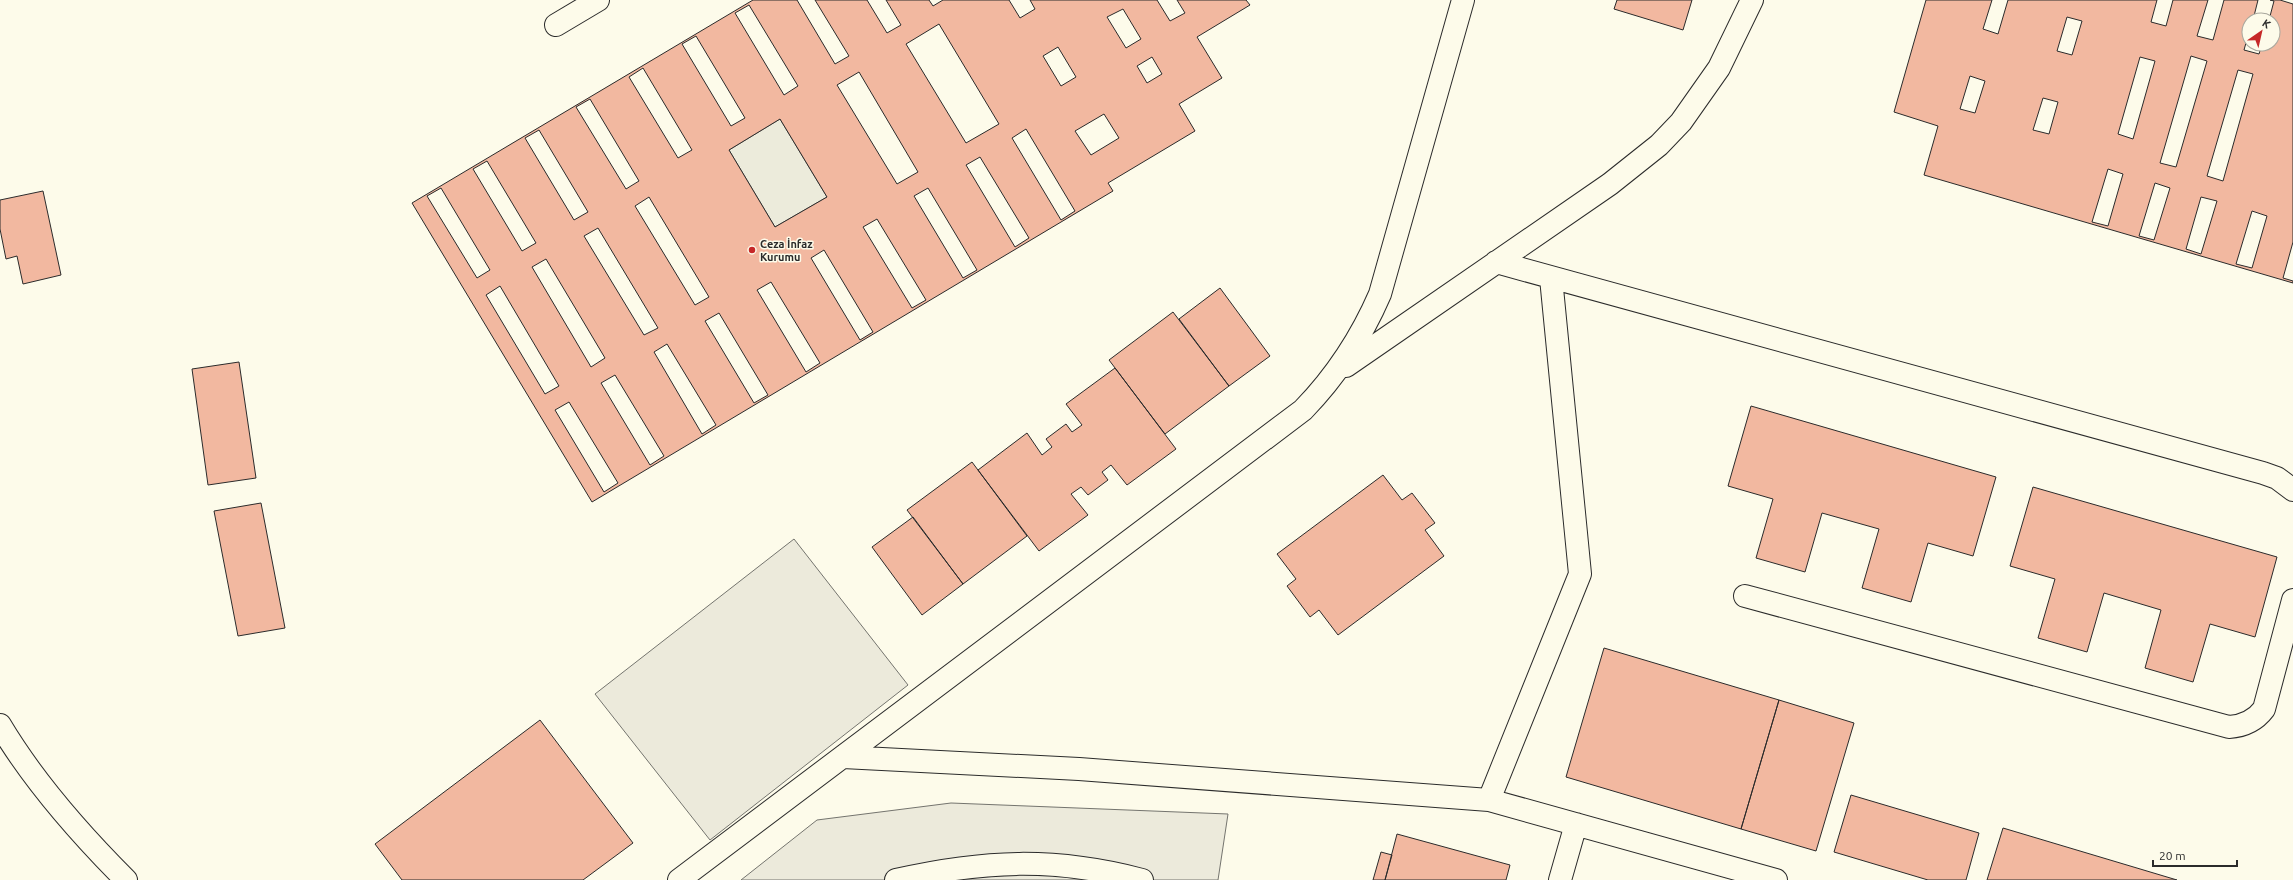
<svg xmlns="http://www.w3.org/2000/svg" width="2293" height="880" viewBox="0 0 2293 880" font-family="Ubuntu,sans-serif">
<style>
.green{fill:#ecebdb;stroke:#74746e}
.parking{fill:#eceadb;stroke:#74746e}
.building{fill:#f2b8a0;stroke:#2b2b2b;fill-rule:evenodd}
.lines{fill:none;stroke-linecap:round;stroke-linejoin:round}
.minor-casing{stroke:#2b2b2b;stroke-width:24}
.minor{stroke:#fdfbea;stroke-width:22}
.poi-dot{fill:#c62828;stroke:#fdfbea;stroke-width:1.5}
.labels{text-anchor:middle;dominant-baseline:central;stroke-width:3;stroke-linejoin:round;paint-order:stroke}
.poi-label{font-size:11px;font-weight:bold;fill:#2b2b2b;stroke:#fdfbea;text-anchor:start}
</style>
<rect width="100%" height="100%" fill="#fdfbea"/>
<!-- green -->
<path class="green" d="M 780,119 L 827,197 L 775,227 L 729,150 Z"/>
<!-- parking -->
<path class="parking" d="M 794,539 L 908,685 L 710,840 L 595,694 Z
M 951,803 L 1228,814 L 1218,880 L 741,880 L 817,820 Z"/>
<!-- building -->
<path class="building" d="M 753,0 L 797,0 L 835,64 L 849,56 L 815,0 L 867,0 L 887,33 L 901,25 L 886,0 L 929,0 L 933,6 L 943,0 L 1009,0 L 1020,18 L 1035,9 L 1030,0 L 1157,0 L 1170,21 L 1185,13 L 1177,0 L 1246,0 L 1250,5 L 1197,37 L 1222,78 L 1179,104 L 1195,131 L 1108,183 L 1113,191 L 592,502 L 412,203 ZM 749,5 L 798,86 L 784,95 L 735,13 ZM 1123,9 L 1141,39 L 1126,48 L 1107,17 ZM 939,24 L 999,124 L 966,143 L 906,44 ZM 696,36 L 745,118 L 731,126 L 682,44 ZM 1058,47 L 1076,77 L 1061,86 L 1043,56 ZM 1152,57 L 1162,74 L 1147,83 L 1137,66 ZM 643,68 L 692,150 L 678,158 L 629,77 ZM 859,72 L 918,172 L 897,184 L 837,85 ZM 590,99 L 639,181 L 626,189 L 576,107 ZM 1104,114 L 1119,138 L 1091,155 L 1075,131 ZM 780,119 L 827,197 L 775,227 L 729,150 ZM 1026,129 L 1075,211 L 1061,220 L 1012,138 ZM 539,130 L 588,212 L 574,220 L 525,138 ZM 980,157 L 1029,238 L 1015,247 L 966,165 ZM 487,161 L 536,243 L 522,251 L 473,169 ZM 441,188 L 490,270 L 477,278 L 427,196 ZM 928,188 L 977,270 L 963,278 L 914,196 ZM 649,197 L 709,297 L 695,305 L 635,206 ZM 877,219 L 926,300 L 912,308 L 863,227 ZM 598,228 L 658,328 L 644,335 L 584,236 ZM 824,250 L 873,332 L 860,340 L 811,258 ZM 546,259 L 605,358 L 591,367 L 532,267 ZM 771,282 L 820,363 L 806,372 L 757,290 ZM 500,286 L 559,386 L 545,394 L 486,295 ZM 719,313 L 768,395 L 754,403 L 705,321 ZM 667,344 L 716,425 L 702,434 L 654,352 ZM 615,375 L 664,456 L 650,465 L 601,383 ZM 569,402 L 618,483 L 604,492 L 555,410 Z
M 1617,0 L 1692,0 L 1683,30 L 1614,9 Z
M 1926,0 L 1992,0 L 1983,29 L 1998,34 L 2008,0 L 2157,0 L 2151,22 L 2166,26 L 2173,0 L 2208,0 L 2197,36 L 2213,40 L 2224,0 L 2258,0 L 2253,20 L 2249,20 L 2249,32 L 2244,50 L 2259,54 L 2262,44 L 2273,44 L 2273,20 L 2269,20 L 2274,1 L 2270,0 L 2280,0 L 2293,4 L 2293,242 L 2283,278 L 2293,281 L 2293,283 L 1924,175 L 1938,126 L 1894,112 ZM 2067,17 L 2082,21 L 2072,55 L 2057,51 ZM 2191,56 L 2207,61 L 2176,167 L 2160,163 ZM 2140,57 L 2155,61 L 2133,139 L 2118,134 ZM 2238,70 L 2253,74 L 2223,181 L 2207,176 ZM 1970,76 L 1985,81 L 1975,113 L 1960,109 ZM 2043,98 L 2058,102 L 2049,134 L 2033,130 ZM 2108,169 L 2123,174 L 2108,226 L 2092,222 ZM 2155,183 L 2170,188 L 2154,240 L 2139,236 ZM 2201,197 L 2217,201 L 2201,254 L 2186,249 ZM 2252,211 L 2267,216 L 2252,268 L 2236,264 Z
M 43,191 L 61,275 L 23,284 L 17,256 L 6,259 L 0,229 L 0,200 Z
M 1220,288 L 1270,356 L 1229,386 L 1179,319 Z
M 1173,312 L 1229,386 L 1165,434 L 1109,360 Z
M 239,362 L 256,478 L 208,485 L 192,369 Z
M 1115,368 L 1176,449 L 1127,485 L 1111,465 L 1102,472 L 1108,480 L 1088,495 L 1081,487 L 1071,494 L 1088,515 L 1039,551 L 978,470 L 1027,433 L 1042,455 L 1052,447 L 1046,439 L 1066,424 L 1072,432 L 1082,425 L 1066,404 Z
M 1751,406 L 1996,477 L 1973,556 L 1928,543 L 1911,602 L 1862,588 L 1879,529 L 1822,513 L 1805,572 L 1756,558 L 1773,499 L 1728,486 Z
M 972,462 L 1027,536 L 963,584 L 907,510 Z
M 1383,475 L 1402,500 L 1412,493 L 1435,523 L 1425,530 L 1444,556 L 1338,635 L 1319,610 L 1310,617 L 1287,586 L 1296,579 L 1277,554 Z
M 2033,487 L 2277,557 L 2255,637 L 2210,624 L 2193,682 L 2145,668 L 2161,610 L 2104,593 L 2087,652 L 2038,638 L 2055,579 L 2010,566 Z
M 261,503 L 285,628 L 238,636 L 214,511 Z
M 913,517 L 963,584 L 922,615 L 872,547 Z
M 1604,648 L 1779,700 L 1741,829 L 1566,777 Z
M 1779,700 L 1854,723 L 1816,851 L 1741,829 Z
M 540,720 L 633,843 L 583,880 L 402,880 L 375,844 Z
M 1851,795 L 1979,833 L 1966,880 L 1928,880 L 1834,852 Z
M 2003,828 L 2177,880 L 1987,880 Z
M 1397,834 L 1510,865 L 1506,880 L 1385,880 Z
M 1381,852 L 1392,855 L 1385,880 L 1373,880 Z"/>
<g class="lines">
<!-- minor casing -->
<g class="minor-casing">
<path id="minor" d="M 556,25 L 598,0
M 1496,262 L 2263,473 L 2277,478 L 2293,490
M 1346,366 L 1610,184 L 1659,145 L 1681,122 L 1719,68 L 1752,0
M 1745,596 L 2229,727 C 2244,726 2255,721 2264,709 L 2293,600
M 0,725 C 34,782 79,833 126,880
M 843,757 L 1079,769 L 1489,800 L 1776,880
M 1489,800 L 1580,574 L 1551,278
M 679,880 L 1303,410 C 1337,375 1361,338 1380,294 L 1463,0
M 896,880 C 984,860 1055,857 1142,880
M 1560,880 L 1576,824"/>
</g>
<!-- minor -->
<use href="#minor" class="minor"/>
</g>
<!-- markers -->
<circle class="poi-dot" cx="752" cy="250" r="4"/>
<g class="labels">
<!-- poi labels -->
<g class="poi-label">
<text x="760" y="244">Ceza İnfaz<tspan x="760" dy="13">Kurumu</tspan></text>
</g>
</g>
<!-- north arrow -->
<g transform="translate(2261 32) rotate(34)"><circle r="19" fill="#fdfbea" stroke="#a9a89e"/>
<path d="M0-3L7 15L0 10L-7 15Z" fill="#c62828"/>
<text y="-6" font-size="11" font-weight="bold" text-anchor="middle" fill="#2b2b2b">K</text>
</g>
<!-- scale -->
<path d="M2153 860v6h84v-6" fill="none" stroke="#2b2b2b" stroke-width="2"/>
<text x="2159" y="860" font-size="12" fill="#2b2b2b" stroke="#fdfbea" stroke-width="3" paint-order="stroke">20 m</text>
</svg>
